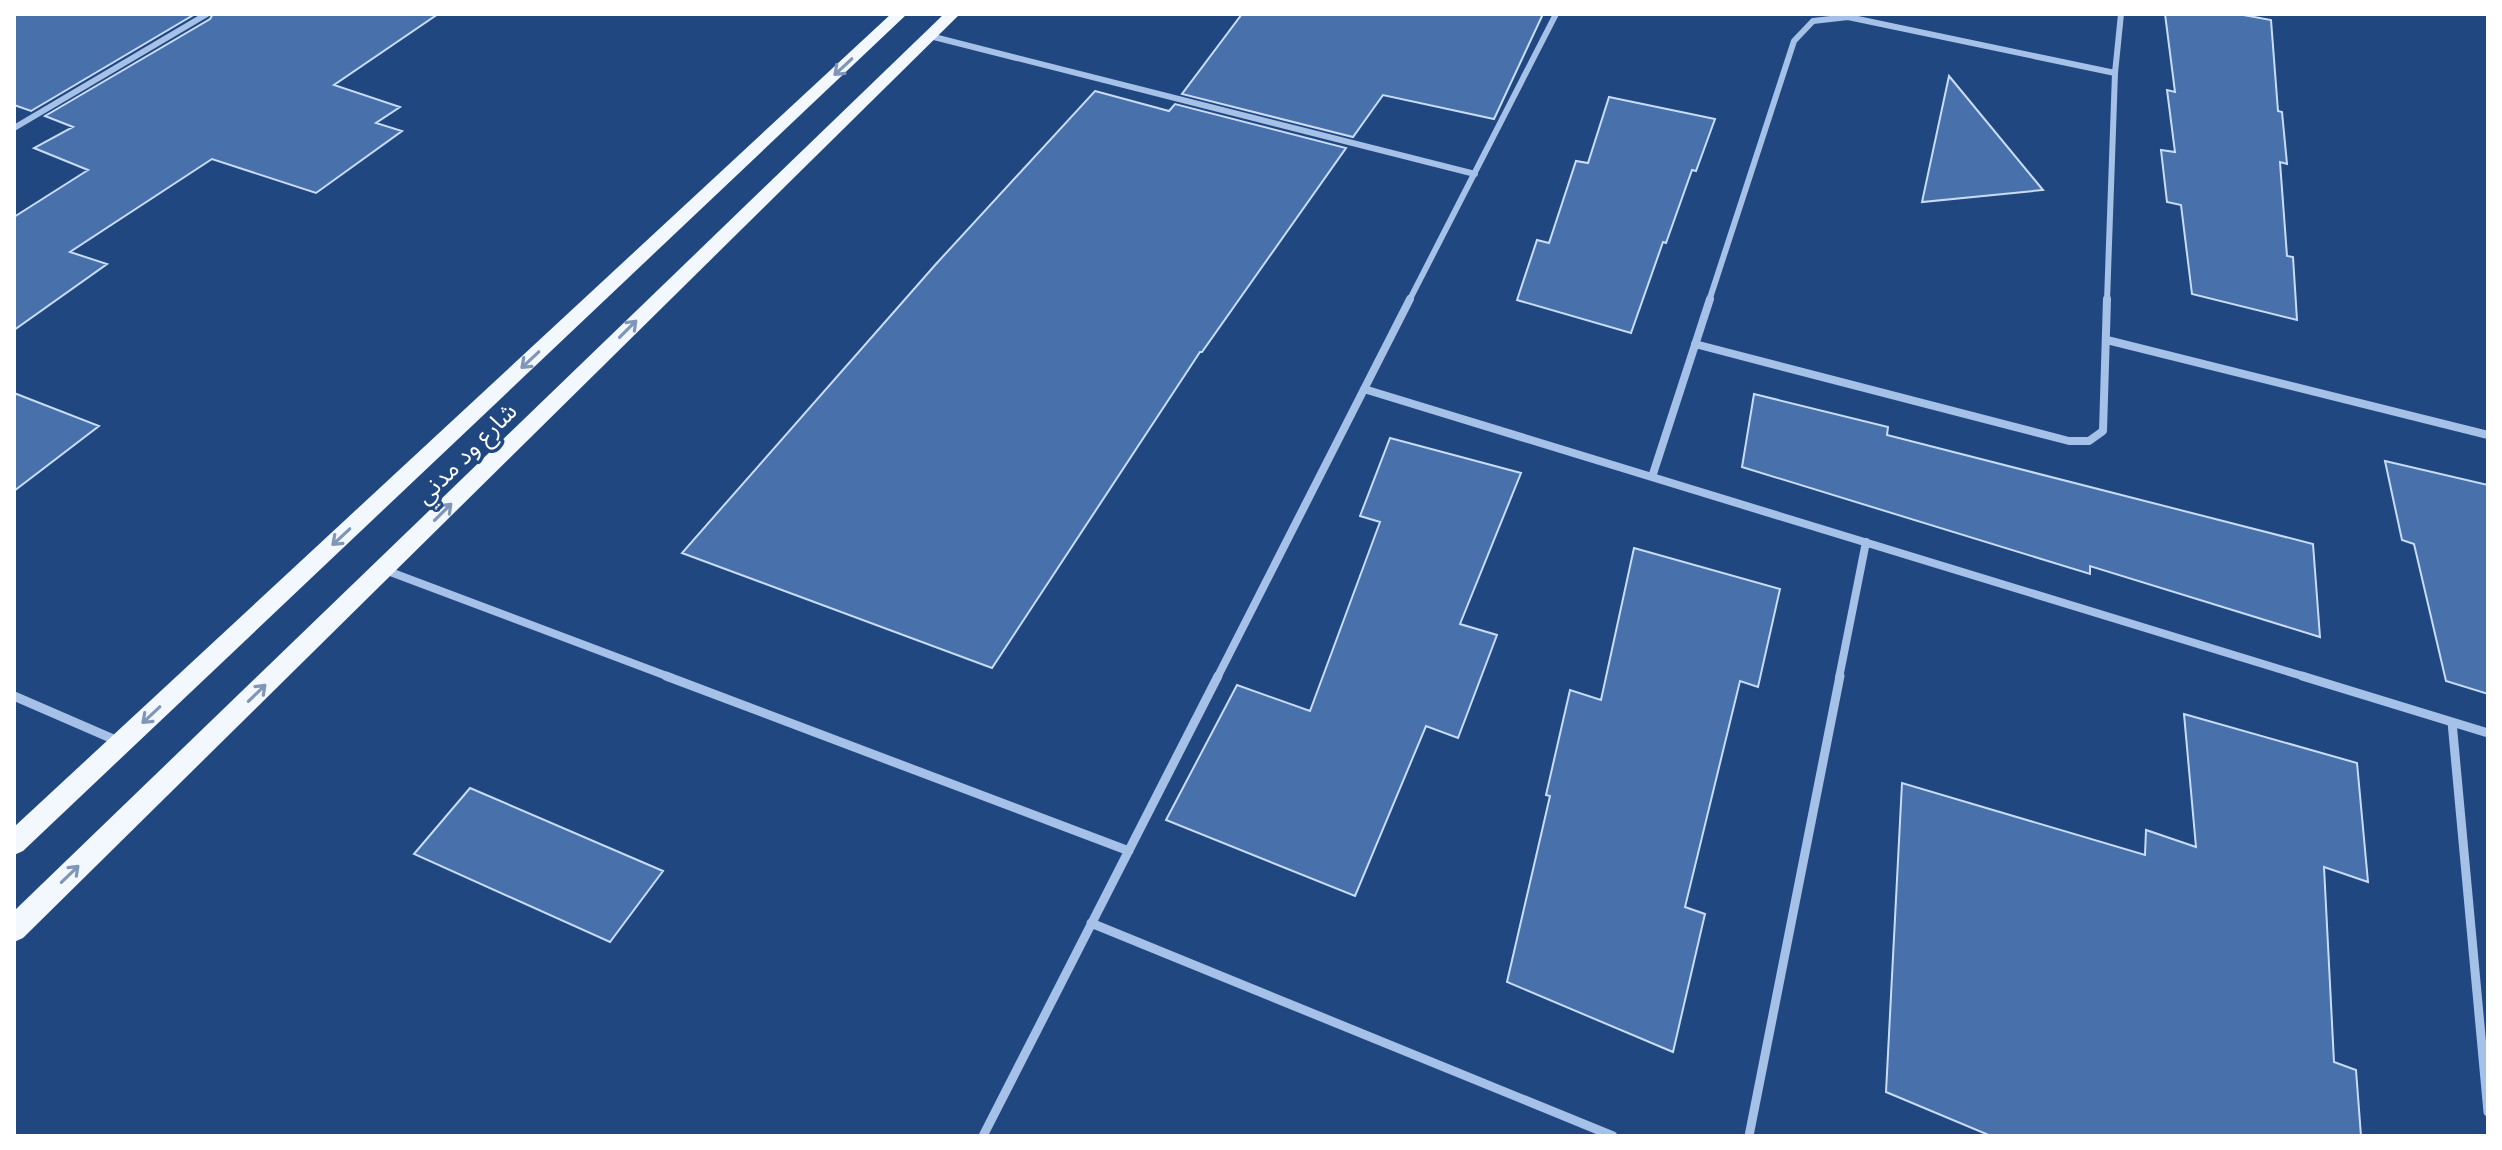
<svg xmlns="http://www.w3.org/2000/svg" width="2502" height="1150" viewBox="0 0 2502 1150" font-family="'DM Sans','Noto Sans Arabic',sans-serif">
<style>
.building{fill:#4870aa;stroke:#c9dcf6;stroke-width:2}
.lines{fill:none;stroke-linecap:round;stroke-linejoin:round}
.minor-far2{stroke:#a5c1e8;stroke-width:6}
.minor-far1{stroke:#a5c1e8;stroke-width:8}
.minor{stroke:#a5c1e8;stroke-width:9}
.trunk{fill:#f3f7fe;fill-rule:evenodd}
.oneway{stroke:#7f96b9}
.labels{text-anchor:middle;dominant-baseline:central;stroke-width:7;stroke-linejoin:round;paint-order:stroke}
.street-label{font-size:24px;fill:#fff;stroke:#204780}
</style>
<rect width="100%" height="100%" fill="#204780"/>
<!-- building -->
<path class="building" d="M 14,14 L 195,14 L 31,111 L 14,105 Z
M 213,14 L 438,14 L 334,85 L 400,107 L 376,123 L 402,131 L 316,193 L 212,159 L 70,252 L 107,264 L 14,330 L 14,217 L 88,170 L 34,148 L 73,127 L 45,116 L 210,19 Z
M 1242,14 L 1543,14 L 1494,119 L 1383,95 L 1353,137 L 1182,94 Z
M 2165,14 L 2238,14 L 2271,20 L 2278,111 L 2282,112 L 2287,164 L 2280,162 L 2287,256 L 2293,257 L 2297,320 L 2192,294 L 2181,205 L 2167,202 L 2161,150 L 2175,152 L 2167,90 L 2175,92 Z
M 1949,76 L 2043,190 L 1922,202 Z
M 1095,91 L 1169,111 L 1175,104 L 1346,148 L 1202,352 L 1200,352 L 992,668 L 682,553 L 936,264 Z
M 1609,97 L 1715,119 L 1696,171 L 1692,170 L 1666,243 L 1663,242 L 1631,333 L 1517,300 L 1537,240 L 1549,243 L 1576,161 L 1588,163 Z
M 14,393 L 99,426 L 14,491 Z
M 1754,394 L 1888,427 L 1887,435 L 2313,544 L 2320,637 L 2090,566 L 2090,574 L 1742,467 Z
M 1390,438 L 1521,473 L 1460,624 L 1497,635 L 1458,738 L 1426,726 L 1355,896 L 1166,820 L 1237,685 L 1310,711 L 1380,522 L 1360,516 Z
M 2385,461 L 2488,485 L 2488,694 L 2446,681 L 2414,544 L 2402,540 Z
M 1634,548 L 1780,589 L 1758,687 L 1740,681 L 1685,907 L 1705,914 L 1673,1052 L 1507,982 L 1550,796 L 1546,795 L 1570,690 L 1601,700 Z
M 2184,714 L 2357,763 L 2368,882 L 2324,867 L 2334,1062 L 2356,1070 L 2361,1136 L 1991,1136 L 1886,1092 L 1902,783 L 2145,855 L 2146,830 L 2196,847 Z
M 470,788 L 663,871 L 610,942 L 414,854 Z"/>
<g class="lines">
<!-- minor-far2 -->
<path class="minor-far2" d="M 930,36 L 1475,174
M 14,128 L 207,14
M 1409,301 L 1556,14
M 1709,301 L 1794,41 L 1813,21 L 1848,17 L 2115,73
M 2107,301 L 2115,73 L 2121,14"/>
<!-- minor-far1 -->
<path class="minor-far1" d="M 2107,340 L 2488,435
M 1695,344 L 2069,441 L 2089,441 L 2103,431 L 2107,299
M 1364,389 L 2309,678
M 1652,477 L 1710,299
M 385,570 L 672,678
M 1217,678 L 1410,299
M 1839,678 L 1866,542"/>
<!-- minor -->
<path class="minor" d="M 666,676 L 1129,851
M 2302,676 L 2488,733
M 14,696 L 120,742
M 2452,722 L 2488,1112
M 1091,923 L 1613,1136
M 983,1136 L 1218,676
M 1749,1136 L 1840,676"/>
<!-- trunk -->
<path class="trunk" d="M 891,14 L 907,14 L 23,851 L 14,855 L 14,827 Z
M 944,14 L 960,14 L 23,938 L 14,942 L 14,911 Z"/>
</g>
<!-- one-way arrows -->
<defs><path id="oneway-shaft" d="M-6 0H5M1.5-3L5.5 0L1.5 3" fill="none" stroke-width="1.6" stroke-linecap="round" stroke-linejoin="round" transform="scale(2)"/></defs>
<g class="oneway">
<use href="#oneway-shaft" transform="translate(843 67) rotate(137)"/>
<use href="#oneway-shaft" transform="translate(628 329) rotate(-45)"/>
<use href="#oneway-shaft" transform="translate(530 360) rotate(137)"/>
<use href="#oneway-shaft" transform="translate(443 512) rotate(-45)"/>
<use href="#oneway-shaft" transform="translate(341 537) rotate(137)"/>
<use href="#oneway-shaft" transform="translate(257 693) rotate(-44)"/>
<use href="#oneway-shaft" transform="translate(151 715) rotate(137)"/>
<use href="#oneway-shaft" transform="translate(70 874) rotate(-44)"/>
</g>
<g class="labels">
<!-- street labels -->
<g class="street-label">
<text transform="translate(466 453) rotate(-45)">شارع ود مدني</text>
</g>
</g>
<!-- border -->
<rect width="2502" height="1150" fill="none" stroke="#ffffff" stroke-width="32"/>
</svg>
